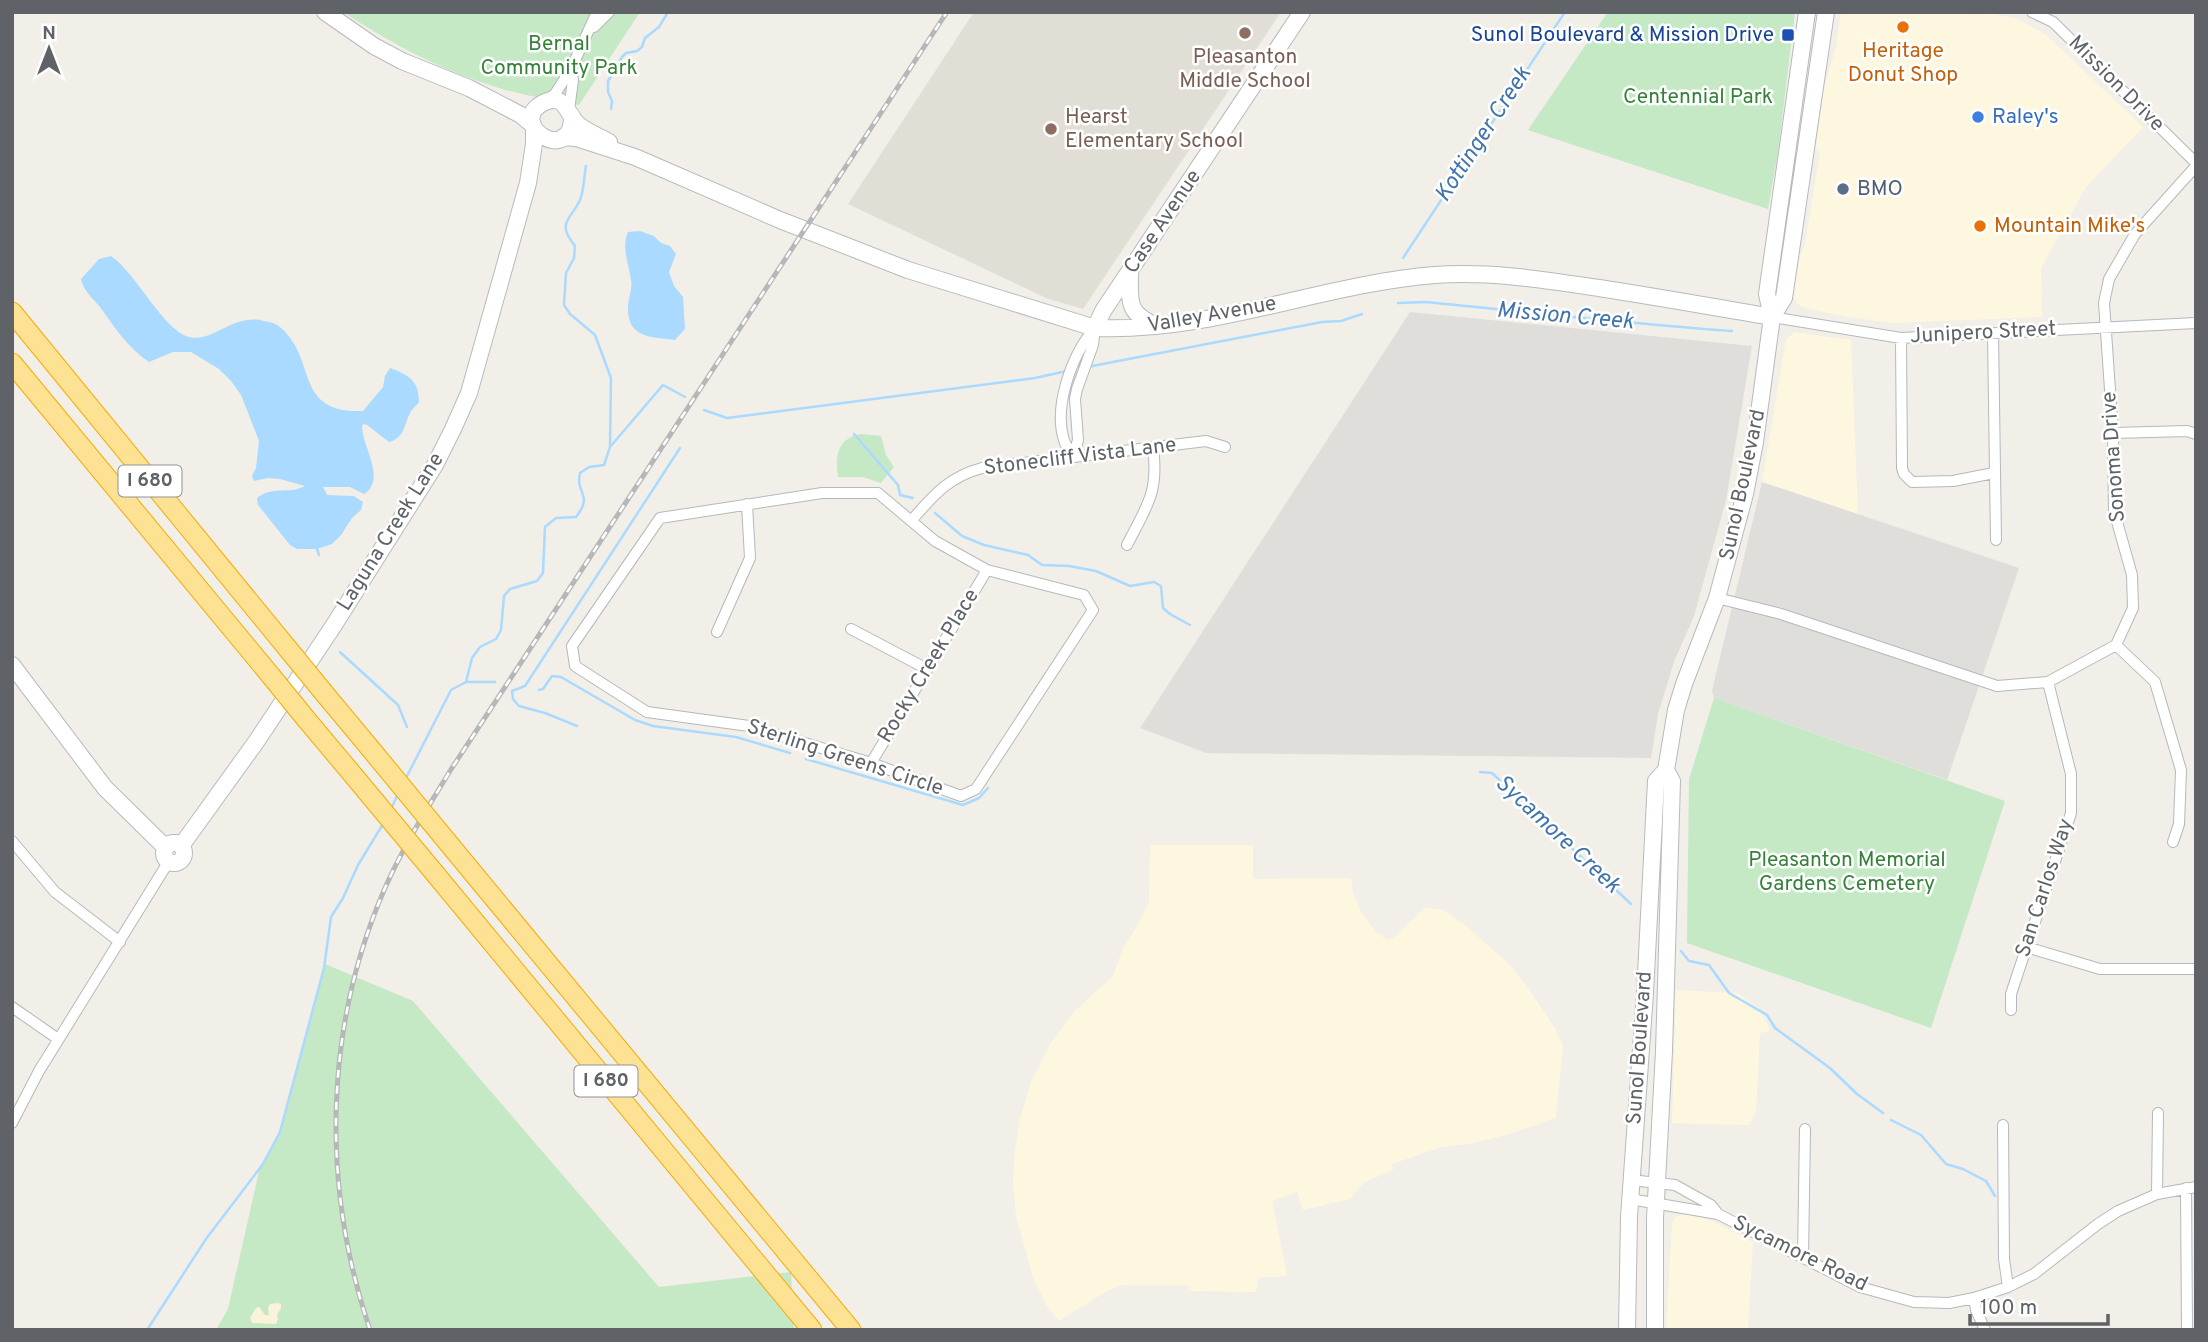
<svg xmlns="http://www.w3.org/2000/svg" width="2208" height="1342" viewBox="0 0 2208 1342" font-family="Overpass,sans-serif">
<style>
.commercial{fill:#fef7e0}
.industrial{fill:#e0deda}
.education{fill:#e1ded6}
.green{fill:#c5e8c5}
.sand{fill:#fbf3d9}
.water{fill:#aadaff}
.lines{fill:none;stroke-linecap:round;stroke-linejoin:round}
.stream{stroke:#aadaff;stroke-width:2.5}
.street-casing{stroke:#b5b8bc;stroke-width:12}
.secondary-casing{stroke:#b6babf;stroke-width:18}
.highway-casing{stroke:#f9ab00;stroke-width:21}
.street{stroke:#fff;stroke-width:10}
.secondary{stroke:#fff;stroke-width:16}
.highway{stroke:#fde293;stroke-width:19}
.rail-casing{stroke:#b6b7b8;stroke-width:5}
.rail{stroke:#fff;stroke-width:2.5;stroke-dasharray:8;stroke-linecap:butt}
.highway-bridge-casing{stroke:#f9ab00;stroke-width:21;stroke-linecap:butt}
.highway-bridge{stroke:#fde293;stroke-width:19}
.food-dot{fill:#e8710a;stroke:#fff;stroke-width:2.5}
.education-dot{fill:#8d6e63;stroke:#fff;stroke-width:2.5}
.transit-dot{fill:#1a4fb4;stroke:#fff;stroke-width:2.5}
.shop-dot{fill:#3f7fe0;stroke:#fff;stroke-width:2.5}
.service-dot{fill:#5c6f8a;stroke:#fff;stroke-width:2.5}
.labels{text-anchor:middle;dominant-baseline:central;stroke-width:5;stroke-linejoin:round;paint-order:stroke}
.shield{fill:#fff;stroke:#8f9295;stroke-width:2}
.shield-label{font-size:19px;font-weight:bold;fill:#5f6368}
.transit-label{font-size:21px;fill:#164399;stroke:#fff;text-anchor:end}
.park-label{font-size:21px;fill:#348238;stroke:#fff}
.food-label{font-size:21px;fill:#c56008;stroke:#fff}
.education-label{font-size:21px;fill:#785e54;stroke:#fff}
.street-label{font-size:21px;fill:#5f6368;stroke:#fff}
.shop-label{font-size:21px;fill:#366cbe;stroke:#fff;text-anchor:start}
.service-label{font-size:21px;fill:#4e5e75;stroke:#fff;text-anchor:start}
.water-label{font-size:23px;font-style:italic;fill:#4174aa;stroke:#fff}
</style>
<rect width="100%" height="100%" fill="#f1efe8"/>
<!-- commercial -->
<path class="commercial" d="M 1841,12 L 1958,12 L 1979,15 L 1986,13 L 2015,18 L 2045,34 L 2143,127 L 2086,187 L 2041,268 L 2042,317 L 1893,323 L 1848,317 L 1802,307 L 1797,303 L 1794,297 L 1799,261 L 1805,243 L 1820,153 L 1816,147 L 1824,89 L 1836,47 Z
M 1795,332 L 1851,340 L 1858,514 L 1762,482 L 1786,339 Z
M 1150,845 L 1253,845 L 1253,879 L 1351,878 L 1353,893 L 1361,912 L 1376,932 L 1387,940 L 1392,939 L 1425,908 L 1444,910 L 1465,925 L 1510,965 L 1526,985 L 1556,1030 L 1563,1046 L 1556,1118 L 1506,1135 L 1469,1144 L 1441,1147 L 1392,1164 L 1393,1170 L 1363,1183 L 1350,1199 L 1303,1210 L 1297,1192 L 1272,1201 L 1287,1276 L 1258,1278 L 1256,1292 L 1189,1291 L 1188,1285 L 1122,1285 L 1105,1292 L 1059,1321 L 1047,1306 L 1033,1277 L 1016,1216 L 1013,1182 L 1015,1151 L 1020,1118 L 1032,1080 L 1050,1044 L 1075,1011 L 1113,976 L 1123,948 L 1136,928 L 1149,902 Z
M 1676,990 L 1737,993 L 1759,1009 L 1767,1023 L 1770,1031 L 1760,1033 L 1756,1112 L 1749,1125 L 1672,1123 Z
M 1681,1215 L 1690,1215 L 1710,1220 L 1753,1242 L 1748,1330 L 1666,1330 L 1672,1225 L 1675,1218 Z"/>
<!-- industrial -->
<path class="industrial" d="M 1410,312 L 1752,346 L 1726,500 L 1694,616 L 1674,662 L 1658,714 L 1651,758 L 1206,753 L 1140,728 Z
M 1762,482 L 2019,568 L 1947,780 L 1714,698 L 1712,691 Z"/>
<!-- education -->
<path class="education" d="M 974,12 L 1281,12 L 1083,309 L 1046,298 L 848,204 Z"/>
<!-- green -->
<path class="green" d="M 343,12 L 640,12 L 579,105 C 552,100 525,96 499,88 C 443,71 392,44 343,12 Z
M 1608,12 L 1795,12 L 1778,152 L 1768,209 L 1528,130 Z
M 861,434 L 881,436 L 886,455 L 894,467 L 881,483 L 863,477 L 838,477 C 835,457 837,438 861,434 Z
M 1714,698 L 2005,801 L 1931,1028 L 1687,943 L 1689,779 Z
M 325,964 L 413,1001 L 659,1287 L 791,1272 L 794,1330 L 216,1330 L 228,1309 L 260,1167 L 280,1132 L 285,1116 Z"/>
<!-- sand -->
<path class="sand" d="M 278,1303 L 281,1304 L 281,1308 L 277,1315 L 278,1319 L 276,1324 L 252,1323 L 250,1318 L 256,1308 L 259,1307 L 265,1315 L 269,1315 L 268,1308 L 270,1304 Z"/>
<!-- water -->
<path class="water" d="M 640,231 L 654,236 L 661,243 L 670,246 L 676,254 L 669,272 L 674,286 L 683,297 L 685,329 L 675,340 C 652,337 627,339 628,307 C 628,298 633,289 631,280 C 629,264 621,248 628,232 Z
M 111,256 C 136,273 164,331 189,337 C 212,343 230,316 260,320 C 267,322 274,322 280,327 C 318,359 293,414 363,411 L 383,387 L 385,376 L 390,368 C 409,375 419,381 419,402 C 417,405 413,408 411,411 C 404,424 405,438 389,442 L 367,425 L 363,424 L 362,426 C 362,447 387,479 364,494 L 350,487 L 323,487 L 327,495 L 354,496 L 363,502 L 361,510 L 352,518 L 341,535 L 332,544 L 317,549 L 297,549 L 290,545 L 258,505 L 257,498 C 274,485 289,495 305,486 L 280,479 L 268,478 L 254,481 L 252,476 L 256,468 L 259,441 L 241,395 L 231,381 L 219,369 L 191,352 L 173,352 L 149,362 C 127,347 115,328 100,307 C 92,297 84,292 81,279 L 99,259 Z"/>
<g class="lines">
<!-- stream -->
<path class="stream" d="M 611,109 L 612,101 L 608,92 L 608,81 L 622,57 L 626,53 L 637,51 L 642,47 L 645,38 L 659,27 L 668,12
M 1403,258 L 1565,12
M 1398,303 L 1426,302 C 1528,312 1630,324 1732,331
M 1087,367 L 1322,322 L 1341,321 L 1362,314
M 704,410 L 727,418 L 1035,378 L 1067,371
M 854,434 L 898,485 L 900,495 L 913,498
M 610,447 L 663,385 L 685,397
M 935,513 L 962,536 L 984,545 L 1028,555 L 1042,565 L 1069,566 L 1096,571 L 1130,586 L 1154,582 L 1161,586 L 1163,608 L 1170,614 L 1190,625
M 317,549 L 319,555
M 340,652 L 398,705 L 407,727
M 467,682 L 495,682
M 539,690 L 543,689 L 552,676 L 561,677 L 635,720 L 653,726 L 736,737 L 790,753
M 577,726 L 545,713 L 519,706 L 513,699 L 512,691 L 525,686 L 680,448
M 806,759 L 963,805 L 979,798 L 988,788
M 1480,772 L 1492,773 L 1631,904
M 405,780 L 451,690 L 466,682 L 472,658 L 480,647 L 496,639 L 501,630 L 504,596 L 510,589 L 537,581 L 543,573 L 545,527 L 556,518 L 576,517 C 594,494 575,494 580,473 L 589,467 L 604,465 L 610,447 L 611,378 L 595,335 L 570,314 L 564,305 L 566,273 L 574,258 L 575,246 C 556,222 570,221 580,200 C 584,191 584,176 586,166
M 391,809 L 397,796
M 1681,951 L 1689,961 L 1709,965 L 1729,993 L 1767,1015 L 1775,1028 L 1830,1068 L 1857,1094 L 1883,1113
M 1891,1120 L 1921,1135 L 1946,1164 L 1963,1169 L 1986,1181 L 1995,1196
M 147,1330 L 206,1239 L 263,1164 L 280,1132 L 324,968 L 331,917 L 343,898 L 358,865 L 383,824"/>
<!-- street casing -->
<g class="street-casing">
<path id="street" d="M 2032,12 L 2053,22 L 2196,163
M 594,27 L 609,12
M 547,100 L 555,94 L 571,69 L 597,12
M 569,110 L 573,80 L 571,69
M 1772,317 L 1901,338 L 2196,323
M 1993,333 L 1996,540
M 1901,338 L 1902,468 L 1904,474 L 1912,482 L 1953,481 L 1994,473
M 2113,433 L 2187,431 L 2196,434
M 1073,457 C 1071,453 1067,447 1065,443 C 1052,408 1072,354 1095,328
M 1073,457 L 1078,440 L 1075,399 L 1077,389 L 1093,345 L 1095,328
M 822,493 L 878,493 L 935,541 L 987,570 L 1084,595 L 1093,610 L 976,789 L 961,796 L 871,763 L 749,726 L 647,712 L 575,666 L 572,646 L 660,518 Z
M 911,521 C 933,496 948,477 982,468 L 1206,441 L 1225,447
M 1127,545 C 1147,506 1159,492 1153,447
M 1717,598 L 1781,614 L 1997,686 L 2048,682 L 2116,645 L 2133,608 L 2132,575 L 2114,511 L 2113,433 L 2104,303 L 2109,279 L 2135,234 L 2196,166
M 851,629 L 927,669
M 717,632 L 750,558 L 747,504
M 2116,645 L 2155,682 L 2181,770 L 2179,824 L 2173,842
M 871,763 L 987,570
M 12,841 L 55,892 L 120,942
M 2026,947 L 2100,969 L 2196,969
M 12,1007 L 58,1039
M 2011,1010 L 2011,994 L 2071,813 L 2071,774 L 2048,682
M 12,1123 L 39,1071 L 169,861
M 2003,1125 L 2004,1259 L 2008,1287
M 1631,1180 L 1675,1185 L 1711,1205 L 1718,1214
M 2186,1188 L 2187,1330
M 2157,1194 L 2158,1113
M 1630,1199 L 1718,1214 L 1860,1287 L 1914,1302 L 1949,1303 L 1974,1298 L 2008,1287 L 2034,1274 L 2098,1224 L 2118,1211 L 2157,1194 L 2196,1187
M 1803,1258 L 1805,1129
M 1974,1298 L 1976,1310 L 1985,1330"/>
</g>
<!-- secondary casing -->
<g class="secondary-casing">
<path id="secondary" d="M 325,12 L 374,46 L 402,61 L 469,88 L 521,115 L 533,125
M 572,116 C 572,168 505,123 543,103 C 566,91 567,117 580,126 C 588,132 600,137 609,142
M 563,137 L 576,138 L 635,157 L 780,220 L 908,270 L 1095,328 C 1211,333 1321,284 1435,275 C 1491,271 1545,280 1599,288 C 1657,297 1714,307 1772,317
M 1130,272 C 1130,302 1126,312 1156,326
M 1772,317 L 1784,298 L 1826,12
M 1095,328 L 1103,311 L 1302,12
M 12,665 L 105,788 L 166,848
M164 853a10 10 0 1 1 20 0a10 10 0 1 1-20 0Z
M 181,846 L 256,742 L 334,625 L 435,465 L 453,429 L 469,393 L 528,183 L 534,144 L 534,129
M 1627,1330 L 1629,1217 L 1645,993 L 1656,781 L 1666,770 L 1676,710 L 1684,684 L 1717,598 L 1745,494 L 1755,442 L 1772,317 L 1767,294 L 1807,12
M 1655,1330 L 1655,1218 L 1664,1051 L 1672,781 L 1666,770"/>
</g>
<!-- highway casing -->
<g class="highway-casing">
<path id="highway" d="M 12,312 L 288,649
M 12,363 L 271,676
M 324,693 L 369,747
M 306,719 L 353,775
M 454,850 L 851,1330
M 437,876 L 812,1330"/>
</g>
<!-- street -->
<use href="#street" class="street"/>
<!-- secondary -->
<use href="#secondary" class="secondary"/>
<!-- highway -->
<use href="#highway" class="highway"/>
<!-- rail casing -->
<g class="rail-casing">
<path id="rail" d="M 370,1330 C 321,1185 324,1028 385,888 C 403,847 427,809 450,771 L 947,12"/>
</g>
<!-- rail -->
<use href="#rail" class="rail"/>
<!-- highway-bridge casing -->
<g class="highway-bridge-casing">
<path id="highway-bridge" d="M 288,649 L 324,693
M 271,676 L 306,719
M 369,747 L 454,850
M 353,775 L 437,876"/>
</g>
<!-- highway-bridge -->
<use href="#highway-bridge" class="highway-bridge"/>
</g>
<!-- markers -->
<g class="food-dot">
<circle cx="1903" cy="27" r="7"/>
<circle cx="1980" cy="226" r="7"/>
</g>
<g class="education-dot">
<circle cx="1245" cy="33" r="7"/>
<circle cx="1051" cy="129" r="7"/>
</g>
<rect class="transit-dot" x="1781" y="28" width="14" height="14" rx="3.5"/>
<circle class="shop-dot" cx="1978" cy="117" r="7"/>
<circle class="service-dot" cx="1843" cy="189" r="7"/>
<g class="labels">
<!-- shield labels -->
<g class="shield">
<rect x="118.5" y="465.5" width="63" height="31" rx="5"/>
<rect x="574.5" y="1065.5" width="63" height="31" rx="5"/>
</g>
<g class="shield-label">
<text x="150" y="481">I 680</text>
<text x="606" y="1081">I 680</text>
</g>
<!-- transit labels -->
<g class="transit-label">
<text x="1774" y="35">Sunol Boulevard &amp; Mission Drive</text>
</g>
<!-- park labels -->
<g class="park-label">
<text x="559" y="44">Bernal<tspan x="559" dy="24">Community Park</tspan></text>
<text x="1698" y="97">Centennial Park</text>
<text x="1847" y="860">Pleasanton Memorial<tspan x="1847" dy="24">Gardens Cemetery</tspan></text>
</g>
<!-- food labels -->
<g class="food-label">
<text x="1903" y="51">Heritage<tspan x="1903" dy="24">Donut Shop</tspan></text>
<text x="1994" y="226" text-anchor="start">Mountain Mike's</text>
</g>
<!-- education labels -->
<g class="education-label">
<text x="1245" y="57">Pleasanton<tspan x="1245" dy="24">Middle School</tspan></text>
<text x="1065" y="117" text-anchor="start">Hearst<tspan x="1065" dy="24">Elementary School</tspan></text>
</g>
<!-- street labels -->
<g class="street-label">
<text transform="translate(2116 84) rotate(45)">Mission Drive</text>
<text transform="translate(1163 222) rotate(-56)">Case Avenue</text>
<text transform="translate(1212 315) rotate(-10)">Valley Avenue</text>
<text transform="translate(1983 333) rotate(-3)">Junipero Street</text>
<text transform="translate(1080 457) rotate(-7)">Stonecliff Vista Lane</text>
<text transform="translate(2114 457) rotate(-94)">Sonoma Drive</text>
<text transform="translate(1743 485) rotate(-78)">Sunol Boulevard</text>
<text transform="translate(391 532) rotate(-58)">Laguna Creek Lane</text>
<text transform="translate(929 666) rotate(-59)">Rocky Creek Place</text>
<text transform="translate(845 758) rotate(18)">Sterling Greens Circle</text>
<text transform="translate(2045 888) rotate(-72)">San Carlos Way</text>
<text transform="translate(1640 1048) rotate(-86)">Sunol Boulevard</text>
<text transform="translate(1800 1254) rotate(26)">Sycamore Road</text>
</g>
<!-- shop labels -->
<g class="shop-label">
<text x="1992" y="117">Raley's</text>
</g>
<!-- service labels -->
<g class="service-label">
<text x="1857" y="189">BMO</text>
</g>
<!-- water labels -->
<g class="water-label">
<text transform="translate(1484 135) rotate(-57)">Kottinger Creek</text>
<text transform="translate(1565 317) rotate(5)">Mission Creek</text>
<text transform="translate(1557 835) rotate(43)">Sycamore Creek</text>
</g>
</g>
<!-- border -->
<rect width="2208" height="1342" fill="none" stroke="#5f6368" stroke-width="28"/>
<!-- north arrow -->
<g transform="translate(49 49)" stroke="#ffffff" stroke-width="5" paint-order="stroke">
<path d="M0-5L12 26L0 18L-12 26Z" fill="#5f6368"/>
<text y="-10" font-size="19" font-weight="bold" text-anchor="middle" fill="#5f6368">N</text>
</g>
<!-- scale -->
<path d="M1970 1314v10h138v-10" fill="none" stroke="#5f6368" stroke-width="3.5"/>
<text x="1980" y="1314" font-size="21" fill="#5f6368" stroke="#ffffff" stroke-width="5" paint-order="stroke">100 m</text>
</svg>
